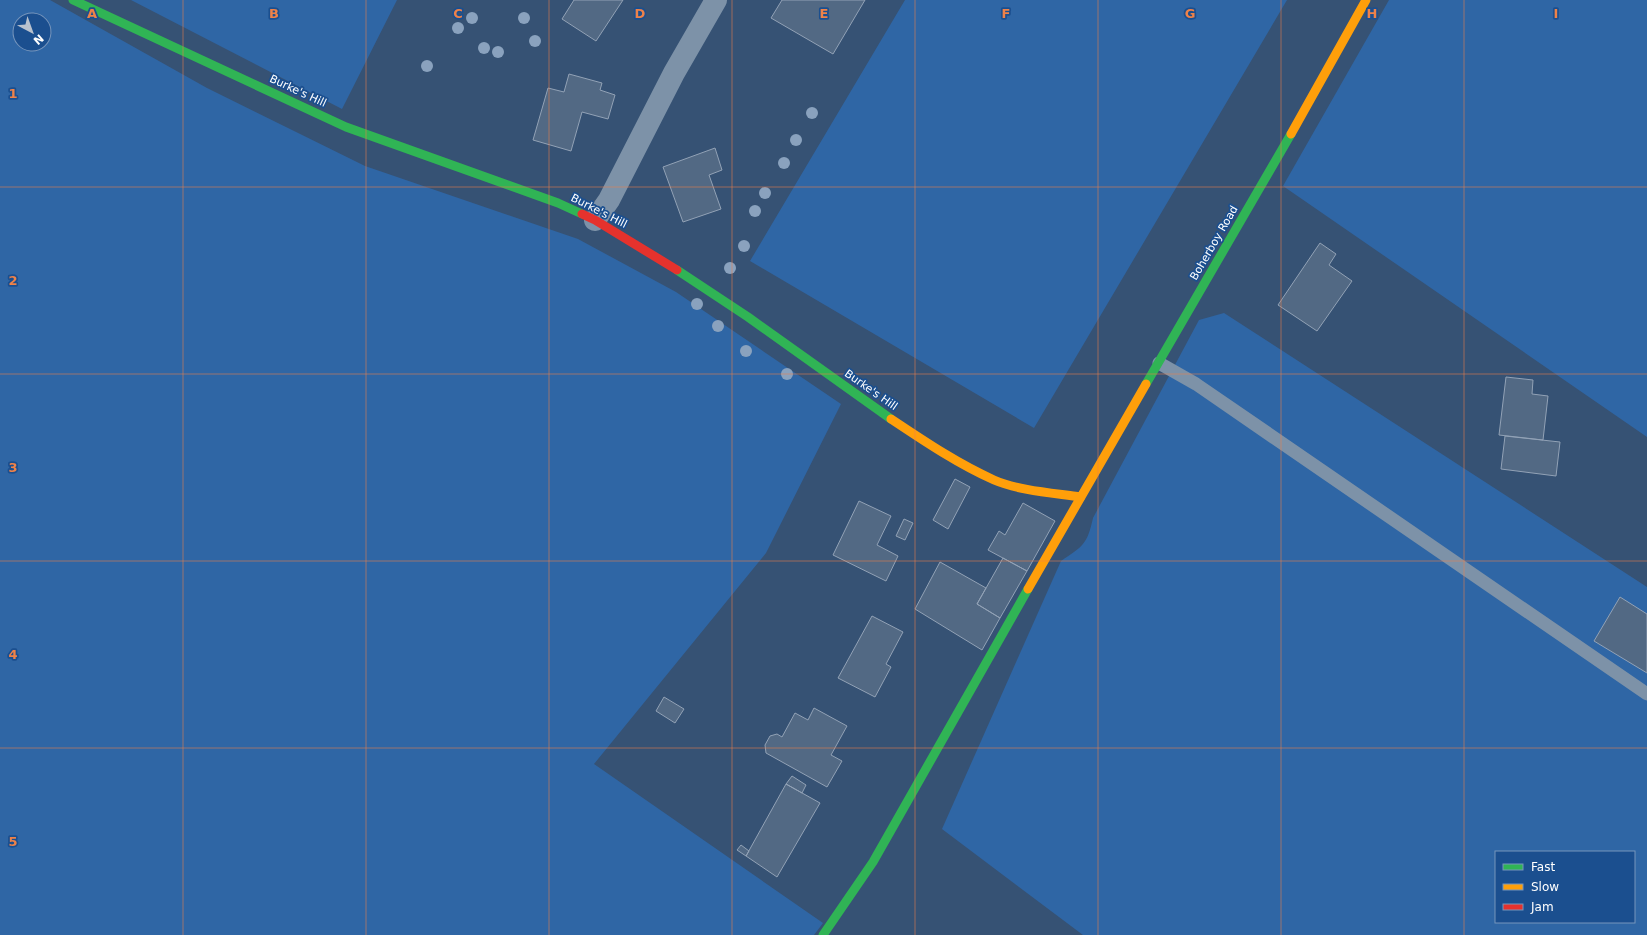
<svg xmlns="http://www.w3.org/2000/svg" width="1647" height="935" viewBox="0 0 1647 935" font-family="'DejaVu Sans',sans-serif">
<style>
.green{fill:#2f66a5;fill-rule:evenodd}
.building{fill:#526984;stroke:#92a2b6}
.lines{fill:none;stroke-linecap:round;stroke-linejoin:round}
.lane{stroke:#7d92a8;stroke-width:13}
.street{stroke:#7d92a8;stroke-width:22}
.fast{stroke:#30b455;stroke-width:9}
.slow{stroke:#ff9f0a;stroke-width:9}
.jam{stroke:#e5322d;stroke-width:9}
.tree{fill:#8aa2be}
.grid{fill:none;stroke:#ee8249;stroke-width:1;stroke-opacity:0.55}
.labels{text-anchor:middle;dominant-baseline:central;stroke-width:3.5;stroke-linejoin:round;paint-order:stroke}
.street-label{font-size:11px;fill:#fff;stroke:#1b4f8f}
.grid-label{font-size:13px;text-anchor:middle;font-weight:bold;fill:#ee8249;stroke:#1b4f8f;stroke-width:3.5;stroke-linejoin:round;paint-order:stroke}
</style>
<rect width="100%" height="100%" fill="#365274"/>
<!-- green -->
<path class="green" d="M 0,0 L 50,0 L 207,88 L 365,166 L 578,239 L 676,292 L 841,404 L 766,553 L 594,764 L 823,923 L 814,935 L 0,935 ZM 20,20 L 44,20 L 44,44 L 20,44 Z
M 131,0 L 397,0 L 342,109 Z
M 905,0 L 1287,0 L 1034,428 L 750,261 Z
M 1389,0 L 1647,0 L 1647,437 L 1283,186 Z
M 1224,313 L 1647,587 L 1647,935 L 1083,935 L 942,829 L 1061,561 C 1083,546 1087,545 1093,518 L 1199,320 ZM 1496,852 L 1634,852 L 1634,922 L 1496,922 Z"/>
<!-- building -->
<path class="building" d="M 574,0 L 623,0 L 596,41 L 562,19 Z
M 782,0 L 865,0 L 833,54 L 771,18 Z
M 569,74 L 602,83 L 600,90 L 615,95 L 608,119 L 582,112 L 571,151 L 533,140 L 548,88 L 564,92 Z
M 715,148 L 722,170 L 709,175 L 721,209 L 683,222 L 663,167 Z
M 1320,243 L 1336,254 L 1329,265 L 1352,281 L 1317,331 L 1278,305 Z
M 1506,377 L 1533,380 L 1532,394 L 1548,396 L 1543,440 L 1499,435 Z
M 1505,436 L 1560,442 L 1556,476 L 1501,469 Z
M 955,479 L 970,487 L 948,529 L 933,520 Z
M 859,501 L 891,516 L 877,545 L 898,556 L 886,581 L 833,555 Z
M 1023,503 L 1055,521 L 1027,571 L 988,550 L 999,531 L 1005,535 Z
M 904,519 L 913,523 L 905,540 L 896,536 Z
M 1003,558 L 1027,571 L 1000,618 L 977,604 Z
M 940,562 L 986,588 L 977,604 L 1000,618 L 982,650 L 915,609 Z
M 1620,597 L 1647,614 L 1647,673 L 1594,641 Z
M 872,616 L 903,632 L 886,664 L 891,667 L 875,697 L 838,678 Z
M 664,697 L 684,709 L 675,723 L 656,711 Z
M 814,708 L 847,726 L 831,755 L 842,761 L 827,787 L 766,753 L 765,745 L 770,736 L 777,734 L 782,737 L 795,713 L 808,720 Z
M 792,776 L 806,785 L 802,793 L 786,784 Z
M 786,784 L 820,803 L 777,877 L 746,856 Z
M 741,845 L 749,851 L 746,856 L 737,850 Z"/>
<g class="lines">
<!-- lane -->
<path class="lane" d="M 1159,363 L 1196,384 L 1647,694"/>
<!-- street -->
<path class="street" d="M 595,220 L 609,200 L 674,73 L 716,0"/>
<!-- fast -->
<path class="fast" d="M 73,0 L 346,127 L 558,203 L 582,214
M 677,270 L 748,317 L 891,419
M 1146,384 L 1291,134
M 823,935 L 873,862 L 1028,589"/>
<!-- slow -->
<path class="slow" d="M 1291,134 L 1366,0
M 891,419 C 924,441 958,464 994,480 C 1020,491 1054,493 1081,497
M 1028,589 L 1146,384"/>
<!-- jam -->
<path class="jam" d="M 582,214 L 595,220 L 677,270"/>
</g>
<!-- trees -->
<g class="tree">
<circle cx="472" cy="18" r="6"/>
<circle cx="524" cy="18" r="6"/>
<circle cx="458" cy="28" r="6"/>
<circle cx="535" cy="41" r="6"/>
<circle cx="484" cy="48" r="6"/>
<circle cx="498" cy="52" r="6"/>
<circle cx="427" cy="66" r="6"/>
<circle cx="812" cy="113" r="6"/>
<circle cx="796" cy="140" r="6"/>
<circle cx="784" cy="163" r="6"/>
<circle cx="765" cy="193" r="6"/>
<circle cx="755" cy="211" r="6"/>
<circle cx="744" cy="246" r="6"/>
<circle cx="730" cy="268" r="6"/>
<circle cx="697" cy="304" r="6"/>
<circle cx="718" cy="326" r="6"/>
<circle cx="746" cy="351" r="6"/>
<circle cx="787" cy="374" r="6"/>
</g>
<!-- grid -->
<path class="grid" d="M 183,0 L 183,935M 366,0 L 366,935M 549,0 L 549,935M 732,0 L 732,935M 915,0 L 915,935M 1098,0 L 1098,935M 1281,0 L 1281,935M 1464,0 L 1464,935M 0,187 L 1647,187M 0,374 L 1647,374M 0,561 L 1647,561M 0,748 L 1647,748"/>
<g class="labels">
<!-- street labels -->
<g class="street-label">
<text transform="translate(298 91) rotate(25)">Burke's Hill</text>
<text transform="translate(599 211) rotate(27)">Burke's Hill</text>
<text transform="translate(1214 243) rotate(-60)">Boherboy Road</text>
<text transform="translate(871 390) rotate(35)">Burke's Hill</text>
</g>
</g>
<g class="grid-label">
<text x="92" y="18">A</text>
<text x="274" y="18">B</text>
<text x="458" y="18">C</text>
<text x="640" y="18">D</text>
<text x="824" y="18">E</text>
<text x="1006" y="18">F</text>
<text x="1190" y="18">G</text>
<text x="1372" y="18">H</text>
<text x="1556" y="18">I</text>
<text x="13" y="98">1</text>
<text x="13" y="285">2</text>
<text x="13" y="472">3</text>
<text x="13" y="659">4</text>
<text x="13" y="846">5</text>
</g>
<!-- legend -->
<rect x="1495" y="851" width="140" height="72" fill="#1b4f8f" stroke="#7695bc"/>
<rect x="1503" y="864" width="20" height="6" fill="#30b455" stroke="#7695bc"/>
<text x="1531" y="871" font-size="12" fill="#ffffff">Fast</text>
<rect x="1503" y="884" width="20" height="6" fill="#ff9f0a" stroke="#7695bc"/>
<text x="1531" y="891" font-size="12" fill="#ffffff">Slow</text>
<rect x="1503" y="904" width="20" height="6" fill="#e5322d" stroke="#7695bc"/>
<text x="1531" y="911" font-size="12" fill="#ffffff">Jam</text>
<!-- north arrow -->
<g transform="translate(32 32) rotate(139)"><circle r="19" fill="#1b4f8f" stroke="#7695bc"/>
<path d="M0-3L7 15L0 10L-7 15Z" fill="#b9c2ce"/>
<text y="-6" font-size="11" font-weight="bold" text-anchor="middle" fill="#ffffff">N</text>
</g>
</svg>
